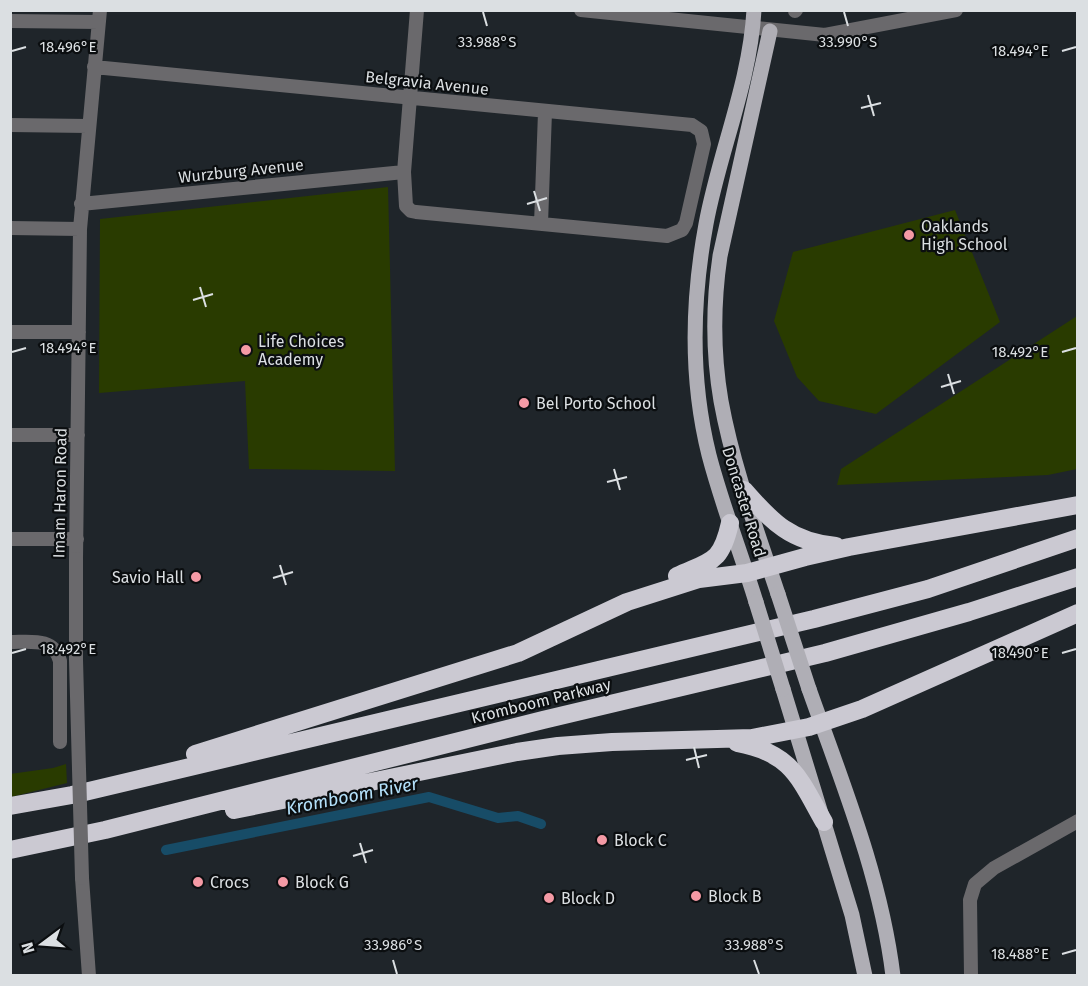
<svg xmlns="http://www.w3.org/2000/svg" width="1088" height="986" viewBox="0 0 1088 986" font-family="'Fira Sans',sans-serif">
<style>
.green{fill:#293b00}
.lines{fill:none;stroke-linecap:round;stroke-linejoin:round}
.canal{stroke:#174c67;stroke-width:10}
.minor{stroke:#6a696c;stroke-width:14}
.major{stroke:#afaeb5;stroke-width:15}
.highway{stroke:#cbc9d2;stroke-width:18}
.minor-bridge{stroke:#6a696c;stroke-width:14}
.major-bridge{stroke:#afaeb5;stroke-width:15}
.ticks{fill:none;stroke:#dbdfe2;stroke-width:2}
.poi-dot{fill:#f49aa5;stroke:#0b0e10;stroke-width:2}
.labels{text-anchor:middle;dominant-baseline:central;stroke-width:4.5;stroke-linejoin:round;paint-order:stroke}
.street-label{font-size:16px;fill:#dbdfe2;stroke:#0b0e10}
.poi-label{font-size:16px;fill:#dbdfe2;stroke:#0b0e10;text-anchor:start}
.water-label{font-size:18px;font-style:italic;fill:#b3e0fa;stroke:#0b0e10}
.ticks-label{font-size:15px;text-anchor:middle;fill:#dbdfe2;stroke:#0b0e10;stroke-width:4.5;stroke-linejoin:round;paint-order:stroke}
</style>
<rect width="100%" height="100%" fill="#1f252a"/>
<!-- green -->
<path class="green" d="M 388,187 L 395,471 L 249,469 L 245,381 L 99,393 L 100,219 Z
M 955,210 L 1000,322 L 876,414 L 819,401 L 797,377 L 774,321 L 793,252 Z
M 1077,316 L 1077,469 L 1048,475 L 837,485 L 841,469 Z
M 66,764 L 67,783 L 11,797 L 10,774 L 53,768 Z"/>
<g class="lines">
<!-- canal -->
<path class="canal" d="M 166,850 L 429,797 L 498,818 L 518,816 L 541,824"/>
<!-- minor -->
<path class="minor" d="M 581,10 L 825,35 L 956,10
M 795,11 L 796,10
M 10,21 L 99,22
M 94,67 L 692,125 L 701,131 L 704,144 L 686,223 L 682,230 L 667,236 L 416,212 L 411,211 L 406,206 L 404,172 L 417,10
M 10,125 L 88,126
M 81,204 L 404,172
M 541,224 L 545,112
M 10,228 L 80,229
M 10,332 L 79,332
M 10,435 L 78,435
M 10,539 L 77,539
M 76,559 L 80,229 L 100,10
M 10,642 C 30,642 54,637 60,661 L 60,742
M 82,878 L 89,976
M 971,976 L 970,900 L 975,884 L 994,868 L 1078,821"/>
<!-- major -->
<path class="major" d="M 754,10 C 750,83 719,153 706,224 C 692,300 690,379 709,455 C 722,505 741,553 756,602
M 770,31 L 720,256 C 713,304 713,354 721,401 C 733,467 757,531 778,594
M 783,689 L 852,915 L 865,976
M 809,689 C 842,782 881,877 893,976"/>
<!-- highway -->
<path class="highway" d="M 744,490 C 772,522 791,542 836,546
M 677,576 C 712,560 721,563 730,523
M 737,743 C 792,753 799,778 824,822
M 195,754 L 518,653 L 627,602 L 699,579 L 747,573 L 805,557 L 849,547 L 1078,505
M 10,806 L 72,795 L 814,619 L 928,589 L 1078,538
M 234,810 L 517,752 L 558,746 L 612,742 L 752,738 L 809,727 L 862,709 L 1078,613
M 10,850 L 105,830 L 543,720 L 825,653 L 969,612 L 1078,577"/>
<!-- minor-bridge -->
<path class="minor-bridge" d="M 76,559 L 76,660 L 82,878"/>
<!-- major-bridge -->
<path class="major-bridge" d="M 778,594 L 809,689
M 756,602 L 783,689"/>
</g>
<!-- ticks -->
<path class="ticks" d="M 483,12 L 487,26M 844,12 L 848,26M 12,51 L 26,47M 1062,51 L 1076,47M 868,95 L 874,116M 861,108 L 881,103M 534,191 L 540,211M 527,204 L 547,198M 200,287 L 206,307M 193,300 L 213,294M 12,352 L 26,348M 1062,352 L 1076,348M 948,374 L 954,394M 941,387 L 961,381M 614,469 L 620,490M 607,482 L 627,477M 280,565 L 286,585M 273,578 L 293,572M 12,653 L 26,649M 1062,653 L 1076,649M 694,747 L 699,768M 686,760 L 707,755M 360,843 L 366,863M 353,856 L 373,850M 1062,954 L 1076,950M 393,960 L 397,974M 754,960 L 759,974"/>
<!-- markers -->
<g class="poi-dot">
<circle cx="909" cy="235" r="6"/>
<circle cx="246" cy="350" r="6"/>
<circle cx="524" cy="403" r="6"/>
<circle cx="196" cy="577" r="6"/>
<circle cx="602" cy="840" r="6"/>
<circle cx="198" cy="882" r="6"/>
<circle cx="283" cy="882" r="6"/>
<circle cx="696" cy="896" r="6"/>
<circle cx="549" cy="898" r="6"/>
</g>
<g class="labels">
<!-- street labels -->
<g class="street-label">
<text transform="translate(427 83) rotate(6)">Belgravia Avenue</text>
<text transform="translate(241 171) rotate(-6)">Wurzburg Avenue</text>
<text transform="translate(60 493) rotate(-89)">Imam Haron Road</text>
<text transform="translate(744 502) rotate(73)">Doncaster Road</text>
<text transform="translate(541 701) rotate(-14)">Kromboom Parkway</text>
</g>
<!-- poi labels -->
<g class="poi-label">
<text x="921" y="226">Oaklands<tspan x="921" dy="18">High School</tspan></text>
<text x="258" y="341">Life Choices<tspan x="258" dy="18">Academy</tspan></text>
<text x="536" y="403">Bel Porto School</text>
<text x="184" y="577" text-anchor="end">Savio Hall</text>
<text x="614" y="840">Block C</text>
<text x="210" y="882">Crocs</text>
<text x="295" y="882">Block G</text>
<text x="708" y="896">Block B</text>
<text x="561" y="898">Block D</text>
</g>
<!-- water labels -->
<g class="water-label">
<text transform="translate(352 796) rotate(-11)">Kromboom River</text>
</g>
</g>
<g class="ticks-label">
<text x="487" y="47">33.988°S</text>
<text x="848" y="47">33.990°S</text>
<text x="68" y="52">18.496°E</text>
<text x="1020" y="56">18.494°E</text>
<text x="68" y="353">18.494°E</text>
<text x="1020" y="357">18.492°E</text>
<text x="68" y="654">18.492°E</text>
<text x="1020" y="658">18.490°E</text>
<text x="393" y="950">33.986°S</text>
<text x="754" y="950">33.988°S</text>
<text x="1020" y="959">18.488°E</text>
</g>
<!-- border -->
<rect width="1088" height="986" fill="none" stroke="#dbdfe2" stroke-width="24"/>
<!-- north arrow -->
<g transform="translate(42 944) rotate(254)" stroke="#0b0e10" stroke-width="4.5" paint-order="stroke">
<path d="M0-4.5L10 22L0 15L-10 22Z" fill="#dbdfe2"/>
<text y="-9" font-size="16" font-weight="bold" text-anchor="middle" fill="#dbdfe2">N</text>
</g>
</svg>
